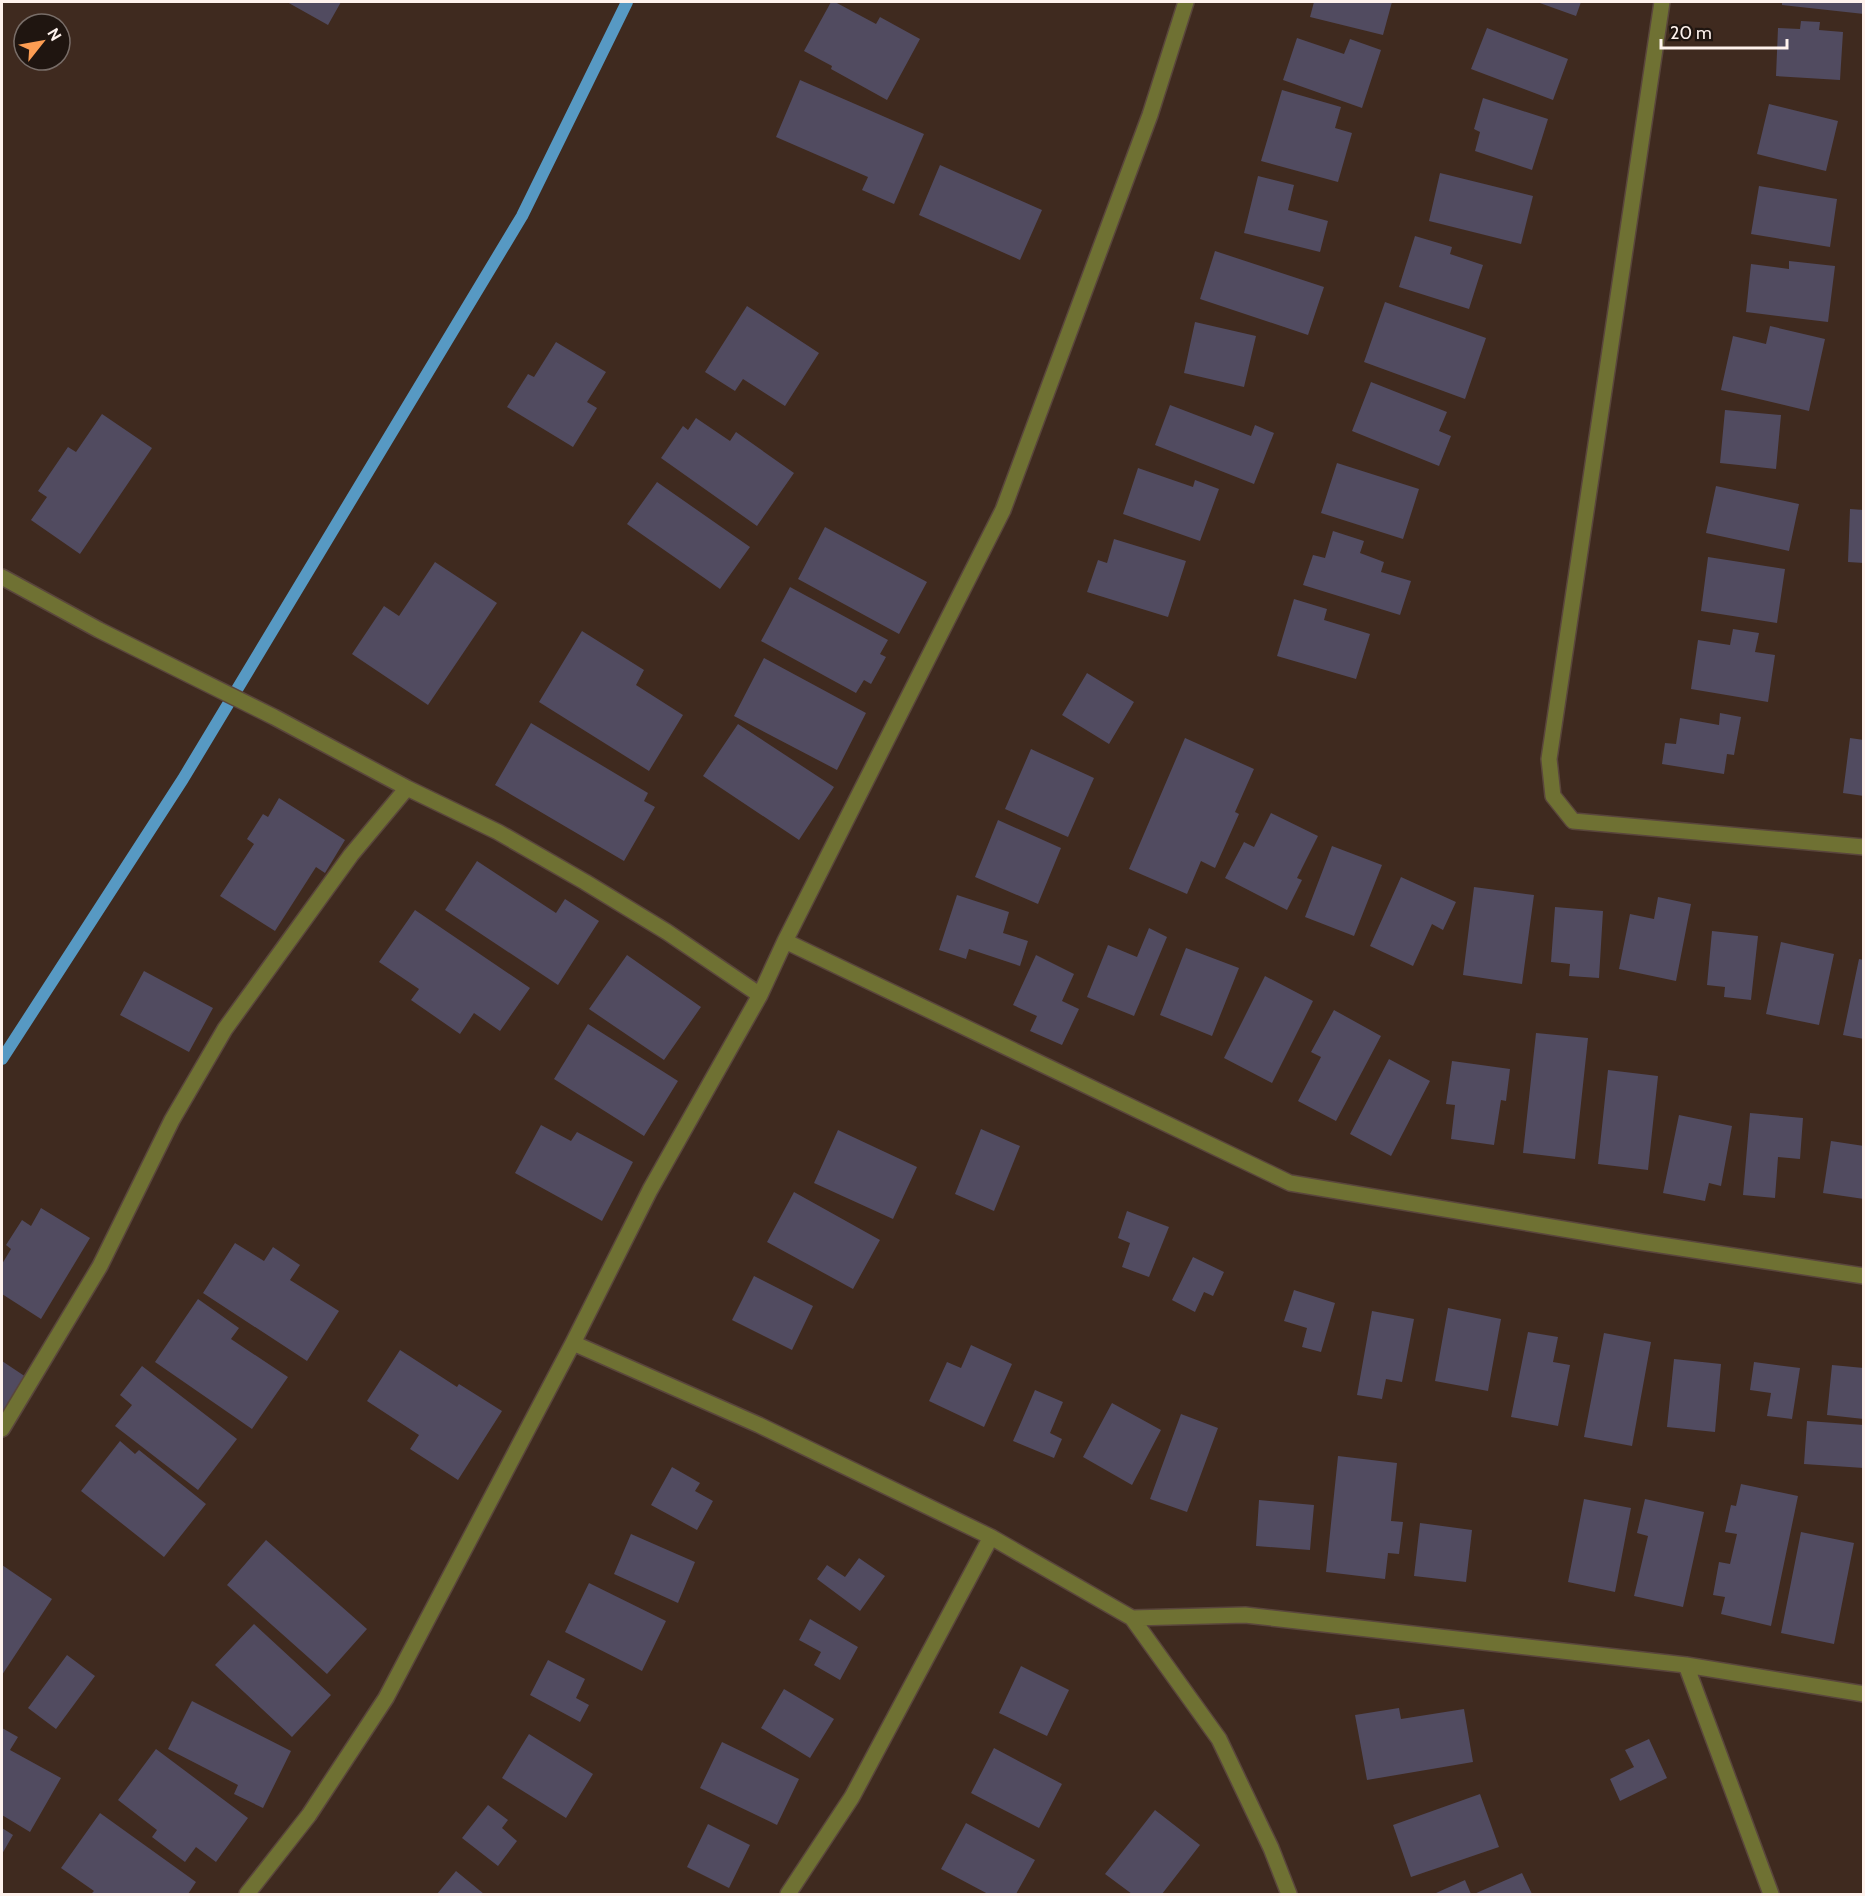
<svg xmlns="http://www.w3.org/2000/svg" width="1865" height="1896" viewBox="0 0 1865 1896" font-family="Cabin,sans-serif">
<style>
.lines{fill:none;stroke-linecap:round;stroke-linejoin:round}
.stream{stroke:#5799c3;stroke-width:12}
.building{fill:#514b60}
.minor-casing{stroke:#5a463c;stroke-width:18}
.minor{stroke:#6f7133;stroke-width:15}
</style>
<rect width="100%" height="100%" fill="#3f2a1f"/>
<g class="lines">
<!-- stream -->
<path class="stream" d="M 2,1059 L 183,779 L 522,216 L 627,2"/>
</g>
<!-- building -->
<path class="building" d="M 287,2 L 341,2 L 328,25 Z
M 831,2 L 835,2 L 876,24 L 880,17 L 920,39 L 887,100 L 831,69 L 832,66 L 804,51 Z
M 1314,2 L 1392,2 L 1383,35 L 1310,17 Z
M 1537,2 L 1581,2 L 1576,16 Z
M 1782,2 L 1864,2 L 1864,14 L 1782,5 Z
M 1801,21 L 1820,22 L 1819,30 L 1843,32 L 1840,80 L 1776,76 L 1778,28 L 1800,29 Z
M 1487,28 L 1568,59 L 1553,100 L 1471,69 Z
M 1297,38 L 1344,54 L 1350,39 L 1381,50 L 1362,108 L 1283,80 Z
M 800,80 L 924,134 L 894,204 L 862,190 L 868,177 L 776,137 Z
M 1282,90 L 1341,107 L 1335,128 L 1352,133 L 1338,182 L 1261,161 Z
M 1483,98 L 1548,119 L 1532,170 L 1475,151 L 1480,132 L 1474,129 Z
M 1769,104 L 1838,121 L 1826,171 L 1757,154 Z
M 940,165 L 1042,210 L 1020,260 L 919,215 Z
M 1440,173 L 1533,196 L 1521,244 L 1429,221 Z
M 1258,176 L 1294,185 L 1288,210 L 1328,221 L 1320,252 L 1244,233 Z
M 1759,186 L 1837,199 L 1830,247 L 1751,234 Z
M 1415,236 L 1452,247 L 1450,254 L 1483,265 L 1469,309 L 1399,287 Z
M 1215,251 L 1324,287 L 1308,335 L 1200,299 Z
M 1789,261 L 1835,266 L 1828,322 L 1746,312 L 1751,264 L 1789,269 Z
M 1385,302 L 1486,338 L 1465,399 L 1364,362 Z
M 747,306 L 819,353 L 785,406 L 743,379 L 735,391 L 705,372 Z
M 1195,322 L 1256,336 L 1244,387 L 1184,373 Z
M 1770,326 L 1825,339 L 1809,411 L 1721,390 L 1733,336 L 1766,344 Z
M 556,342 L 606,372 L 587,402 L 597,408 L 573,447 L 507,407 L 528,374 L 534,377 Z
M 1371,382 L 1447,412 L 1439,431 L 1451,436 L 1439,466 L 1352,431 Z
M 1170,405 L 1251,436 L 1255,425 L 1274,433 L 1254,484 L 1155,445 Z
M 1725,410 L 1781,415 L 1776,469 L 1720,463 Z
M 102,414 L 152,448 L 80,554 L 31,520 L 47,497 L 38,491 L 68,447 L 76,452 Z
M 696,418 L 730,441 L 736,432 L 794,473 L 757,526 L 661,458 L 683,426 L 688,430 Z
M 1337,463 L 1419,489 L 1403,539 L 1321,513 Z
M 1138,468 L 1193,487 L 1195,480 L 1219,489 L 1200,541 L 1123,514 Z
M 657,482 L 750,547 L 720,589 L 627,524 Z
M 1716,486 L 1799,504 L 1789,551 L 1706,533 Z
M 1850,509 L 1864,510 L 1864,563 L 1848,562 Z
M 825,527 L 927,582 L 899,634 L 798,579 Z
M 1333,531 L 1364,541 L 1360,553 L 1384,562 L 1381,572 L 1411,581 L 1400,615 L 1303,585 L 1313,555 L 1325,558 Z
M 1114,539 L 1186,561 L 1168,617 L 1087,592 L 1098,560 L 1107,563 Z
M 1708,557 L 1785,569 L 1777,623 L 1701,611 Z
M 435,562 L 497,603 L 428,705 L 352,654 L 384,606 L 399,616 Z
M 790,587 L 888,640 L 880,654 L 886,657 L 871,684 L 864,680 L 856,693 L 761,641 Z
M 1294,599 L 1327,609 L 1324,620 L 1370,634 L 1356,679 L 1277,656 Z
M 1733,629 L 1759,633 L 1755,652 L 1775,655 L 1768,702 L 1691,689 L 1698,640 L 1730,645 Z
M 582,631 L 644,670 L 636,685 L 683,715 L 649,771 L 539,702 Z
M 764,658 L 866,713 L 837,770 L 734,716 Z
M 1087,673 L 1134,702 L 1109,744 L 1062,715 Z
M 1720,713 L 1741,717 L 1734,755 L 1727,754 L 1724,774 L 1662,764 L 1665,743 L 1676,744 L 1680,718 L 1719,725 Z
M 531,723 L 648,793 L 644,801 L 655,807 L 624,861 L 495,785 Z
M 738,724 L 834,787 L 799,840 L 703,776 Z
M 1185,738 L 1254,769 L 1235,812 L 1239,814 L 1215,868 L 1201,861 L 1187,894 L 1129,869 Z
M 1850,738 L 1864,740 L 1864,796 L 1843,793 Z
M 1031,749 L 1094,778 L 1068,837 L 1005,809 Z
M 279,798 L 345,840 L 325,873 L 316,867 L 275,931 L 220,896 L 254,844 L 247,839 L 263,814 L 268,817 Z
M 1271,813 L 1318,836 L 1297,878 L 1302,880 L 1287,910 L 1225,878 L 1244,842 L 1254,847 Z
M 998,820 L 1061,848 L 1038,904 L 975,877 Z
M 1332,846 L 1382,865 L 1354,936 L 1305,917 Z
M 477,861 L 556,913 L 565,899 L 599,921 L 558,985 L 445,910 Z
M 1401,877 L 1456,902 L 1443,930 L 1432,924 L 1413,966 L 1370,946 Z
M 1474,887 L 1534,895 L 1522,984 L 1463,975 Z
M 957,895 L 1009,912 L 1003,933 L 1028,941 L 1020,966 L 969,949 L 966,959 L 939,950 Z
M 1658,897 L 1691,904 L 1676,981 L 1619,969 L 1630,914 L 1654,919 Z
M 1555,907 L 1603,911 L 1599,978 L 1569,976 L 1570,964 L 1551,962 Z
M 415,910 L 530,988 L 500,1031 L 474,1013 L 460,1034 L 411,1000 L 419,989 L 379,962 Z
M 1149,928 L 1167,937 L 1134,1016 L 1087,997 L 1108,945 L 1137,957 Z
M 1712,931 L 1758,936 L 1751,1000 L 1724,997 L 1725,987 L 1707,985 Z
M 1781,942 L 1834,954 L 1819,1025 L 1766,1014 Z
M 1186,948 L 1239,968 L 1212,1036 L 1160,1015 Z
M 627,955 L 701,1007 L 664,1060 L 589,1009 Z
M 1036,955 L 1074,974 L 1062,1001 L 1079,1009 L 1062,1045 L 1030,1031 L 1037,1016 L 1013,1005 Z
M 1859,959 L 1864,960 L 1864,1039 L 1843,1035 Z
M 144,971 L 213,1008 L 189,1052 L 120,1015 Z
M 1265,976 L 1313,1001 L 1272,1083 L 1224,1058 Z
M 1334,1010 L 1381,1036 L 1336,1121 L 1298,1101 L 1321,1057 L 1311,1052 Z
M 588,1024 L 678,1081 L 644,1136 L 554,1079 Z
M 1536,1033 L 1588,1038 L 1575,1159 L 1523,1153 Z
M 1389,1059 L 1430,1081 L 1391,1156 L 1350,1134 Z
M 1452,1061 L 1510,1069 L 1506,1101 L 1501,1100 L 1494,1145 L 1451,1139 L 1455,1105 L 1446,1104 Z
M 1608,1070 L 1658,1076 L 1648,1170 L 1598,1164 Z
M 1750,1113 L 1803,1118 L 1800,1159 L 1778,1157 L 1775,1198 L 1743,1195 Z
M 1679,1115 L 1732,1126 L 1721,1186 L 1709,1183 L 1705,1201 L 1663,1193 Z
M 541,1125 L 571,1141 L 577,1132 L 633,1162 L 602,1221 L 515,1173 Z
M 981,1129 L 1020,1146 L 994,1211 L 955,1194 Z
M 838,1130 L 917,1167 L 893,1219 L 814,1183 Z
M 1831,1141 L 1864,1146 L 1864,1199 L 1823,1193 Z
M 794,1192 L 880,1240 L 853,1289 L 767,1242 Z
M 41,1208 L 90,1238 L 41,1319 L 2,1294 L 2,1264 L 11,1249 L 6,1245 L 22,1220 L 31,1226 Z
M 1127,1211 L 1169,1227 L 1149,1277 L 1122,1267 L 1130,1243 L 1118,1238 Z
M 235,1243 L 264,1261 L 273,1247 L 300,1265 L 290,1280 L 339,1311 L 307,1361 L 203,1293 Z
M 1193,1257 L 1224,1272 L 1213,1296 L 1204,1292 L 1195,1312 L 1172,1300 Z
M 754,1276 L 813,1306 L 792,1350 L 732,1320 Z
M 1294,1290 L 1335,1303 L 1321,1352 L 1302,1347 L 1307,1328 L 1284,1321 Z
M 198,1299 L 239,1328 L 231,1339 L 288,1377 L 252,1429 L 155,1362 Z
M 1448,1308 L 1501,1319 L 1488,1391 L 1435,1381 Z
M 1372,1311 L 1414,1319 L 1402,1382 L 1386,1379 L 1382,1399 L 1357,1395 Z
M 1528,1332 L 1558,1337 L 1553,1362 L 1570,1365 L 1558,1426 L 1511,1417 Z
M 1604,1333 L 1651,1342 L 1632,1446 L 1584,1437 Z
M 971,1345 L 1012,1364 L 984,1427 L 929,1401 L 947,1362 L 961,1368 Z
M 400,1350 L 457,1387 L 459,1384 L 502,1411 L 458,1480 L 410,1449 L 419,1435 L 367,1401 Z
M 1674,1359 L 1721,1364 L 1715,1432 L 1667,1427 Z
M 2,1361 L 26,1377 L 2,1414 Z
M 1754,1362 L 1800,1368 L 1792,1419 L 1767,1416 L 1771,1393 L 1750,1390 Z
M 1832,1365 L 1864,1368 L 1864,1419 L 1827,1415 Z
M 142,1366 L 237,1439 L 198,1490 L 115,1426 L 132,1405 L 120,1395 Z
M 1035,1390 L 1063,1402 L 1050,1433 L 1062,1439 L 1054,1458 L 1013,1441 Z
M 1112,1403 L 1161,1430 L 1132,1485 L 1083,1457 Z
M 1181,1414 L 1218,1428 L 1187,1512 L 1150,1499 Z
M 1807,1421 L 1864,1425 L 1864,1468 L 1804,1464 Z
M 120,1441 L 135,1454 L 139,1450 L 206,1504 L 164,1557 L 81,1491 Z
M 1338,1456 L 1397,1463 L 1391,1521 L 1403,1522 L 1399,1554 L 1388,1553 L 1385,1579 L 1326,1572 Z
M 672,1467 L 700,1483 L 695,1491 L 713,1501 L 697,1530 L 651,1505 Z
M 1741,1484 L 1798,1496 L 1771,1626 L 1721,1614 L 1725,1597 L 1713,1595 L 1719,1562 L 1730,1564 L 1737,1534 L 1725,1532 L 1731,1505 L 1736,1506 Z
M 1584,1499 L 1631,1508 L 1615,1592 L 1568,1582 Z
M 1645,1499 L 1704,1512 L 1683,1607 L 1634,1596 L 1648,1536 L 1637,1533 Z
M 1259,1500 L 1314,1505 L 1310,1550 L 1256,1546 Z
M 1420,1523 L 1472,1530 L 1466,1582 L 1414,1576 Z
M 1801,1532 L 1854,1543 L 1834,1644 L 1781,1633 Z
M 631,1534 L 695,1562 L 678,1603 L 614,1574 Z
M 266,1540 L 367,1629 L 327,1674 L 227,1585 Z
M 859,1558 L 885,1576 L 860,1611 L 817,1579 L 827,1565 L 845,1577 Z
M 2,1565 L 52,1599 L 2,1675 Z
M 589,1583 L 666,1621 L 642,1671 L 565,1632 Z
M 810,1619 L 858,1647 L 840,1680 L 814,1665 L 821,1652 L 799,1640 Z
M 254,1624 L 331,1695 L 292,1737 L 215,1665 Z
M 67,1655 L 95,1676 L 56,1729 L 28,1708 Z
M 548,1660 L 585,1679 L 576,1698 L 589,1705 L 580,1722 L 530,1695 Z
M 1021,1666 L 1069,1690 L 1047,1736 L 999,1713 Z
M 784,1689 L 834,1719 L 810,1758 L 761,1728 Z
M 192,1701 L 291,1751 L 263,1808 L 234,1794 L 238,1785 L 168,1749 Z
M 1399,1708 L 1401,1719 L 1464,1709 L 1473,1762 L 1367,1780 L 1355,1715 Z
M 2,1728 L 18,1737 L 10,1750 L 61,1778 L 30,1832 L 2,1815 Z
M 529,1734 L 593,1774 L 566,1818 L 502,1778 Z
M 1649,1739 L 1667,1778 L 1620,1801 L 1610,1779 L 1634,1767 L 1625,1750 Z
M 722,1742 L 799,1779 L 777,1825 L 700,1788 Z
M 994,1748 L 1062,1784 L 1039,1828 L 971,1793 Z
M 156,1749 L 248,1818 L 216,1862 L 196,1847 L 185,1862 L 152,1837 L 157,1830 L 118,1800 Z
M 1480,1794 L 1499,1847 L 1411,1877 L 1393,1825 Z
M 488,1805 L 508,1820 L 502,1828 L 517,1841 L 498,1866 L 462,1838 Z
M 1155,1810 L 1200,1845 L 1162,1894 L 1132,1894 L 1105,1874 Z
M 100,1813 L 196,1882 L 188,1894 L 91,1894 L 94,1891 L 61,1868 Z
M 966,1823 L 1035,1860 L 1016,1894 L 988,1894 L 941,1869 Z
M 708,1824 L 750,1845 L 729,1888 L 687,1867 Z
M 2,1828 L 13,1835 L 2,1854 Z
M 456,1871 L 484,1894 L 437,1894 Z
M 1522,1873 L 1532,1894 L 1474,1894 Z
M 1465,1880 L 1471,1894 L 1437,1894 L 1436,1893 Z"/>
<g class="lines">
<!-- minor casing -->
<g class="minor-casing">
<path id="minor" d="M 1662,2 L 1549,759 L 1553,796 L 1573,821 L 1864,847
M 2,577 L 99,630 L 274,717 L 407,788 L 498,832 L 585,882 L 667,932 L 760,995
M 785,941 L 1290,1183 L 1641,1242 L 1864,1276
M 573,1343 L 759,1425 L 991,1537 L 1132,1618 L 1219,1739 L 1271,1848 L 1289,1894
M 2,1429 L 100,1266 L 172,1120 L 225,1029 L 351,855 L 407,788
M 1132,1618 L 1245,1615 L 1686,1665 L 1864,1694
M 1686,1665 L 1771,1894
M 247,1894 L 309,1815 L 386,1698 L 573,1343 L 650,1190 L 760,995 L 785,941 L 1003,510 L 1150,115 L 1186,2
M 788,1894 L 852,1797 L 991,1537"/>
</g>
<!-- minor -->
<use href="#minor" class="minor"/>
</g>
<!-- border -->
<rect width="1865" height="1896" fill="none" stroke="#fef2ed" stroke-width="6"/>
<!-- north arrow -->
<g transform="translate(42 42) rotate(59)"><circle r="28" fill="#1f1510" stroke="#786d68" stroke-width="1.5"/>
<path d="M0-4.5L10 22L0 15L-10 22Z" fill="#fc9d53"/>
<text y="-9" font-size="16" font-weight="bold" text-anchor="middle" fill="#fef2ed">N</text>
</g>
<!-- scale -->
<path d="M1661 39v9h126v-9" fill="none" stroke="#fef2ed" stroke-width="3"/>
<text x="1670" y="39" font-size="18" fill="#fef2ed" stroke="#1f1510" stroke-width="4.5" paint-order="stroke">20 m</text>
</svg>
